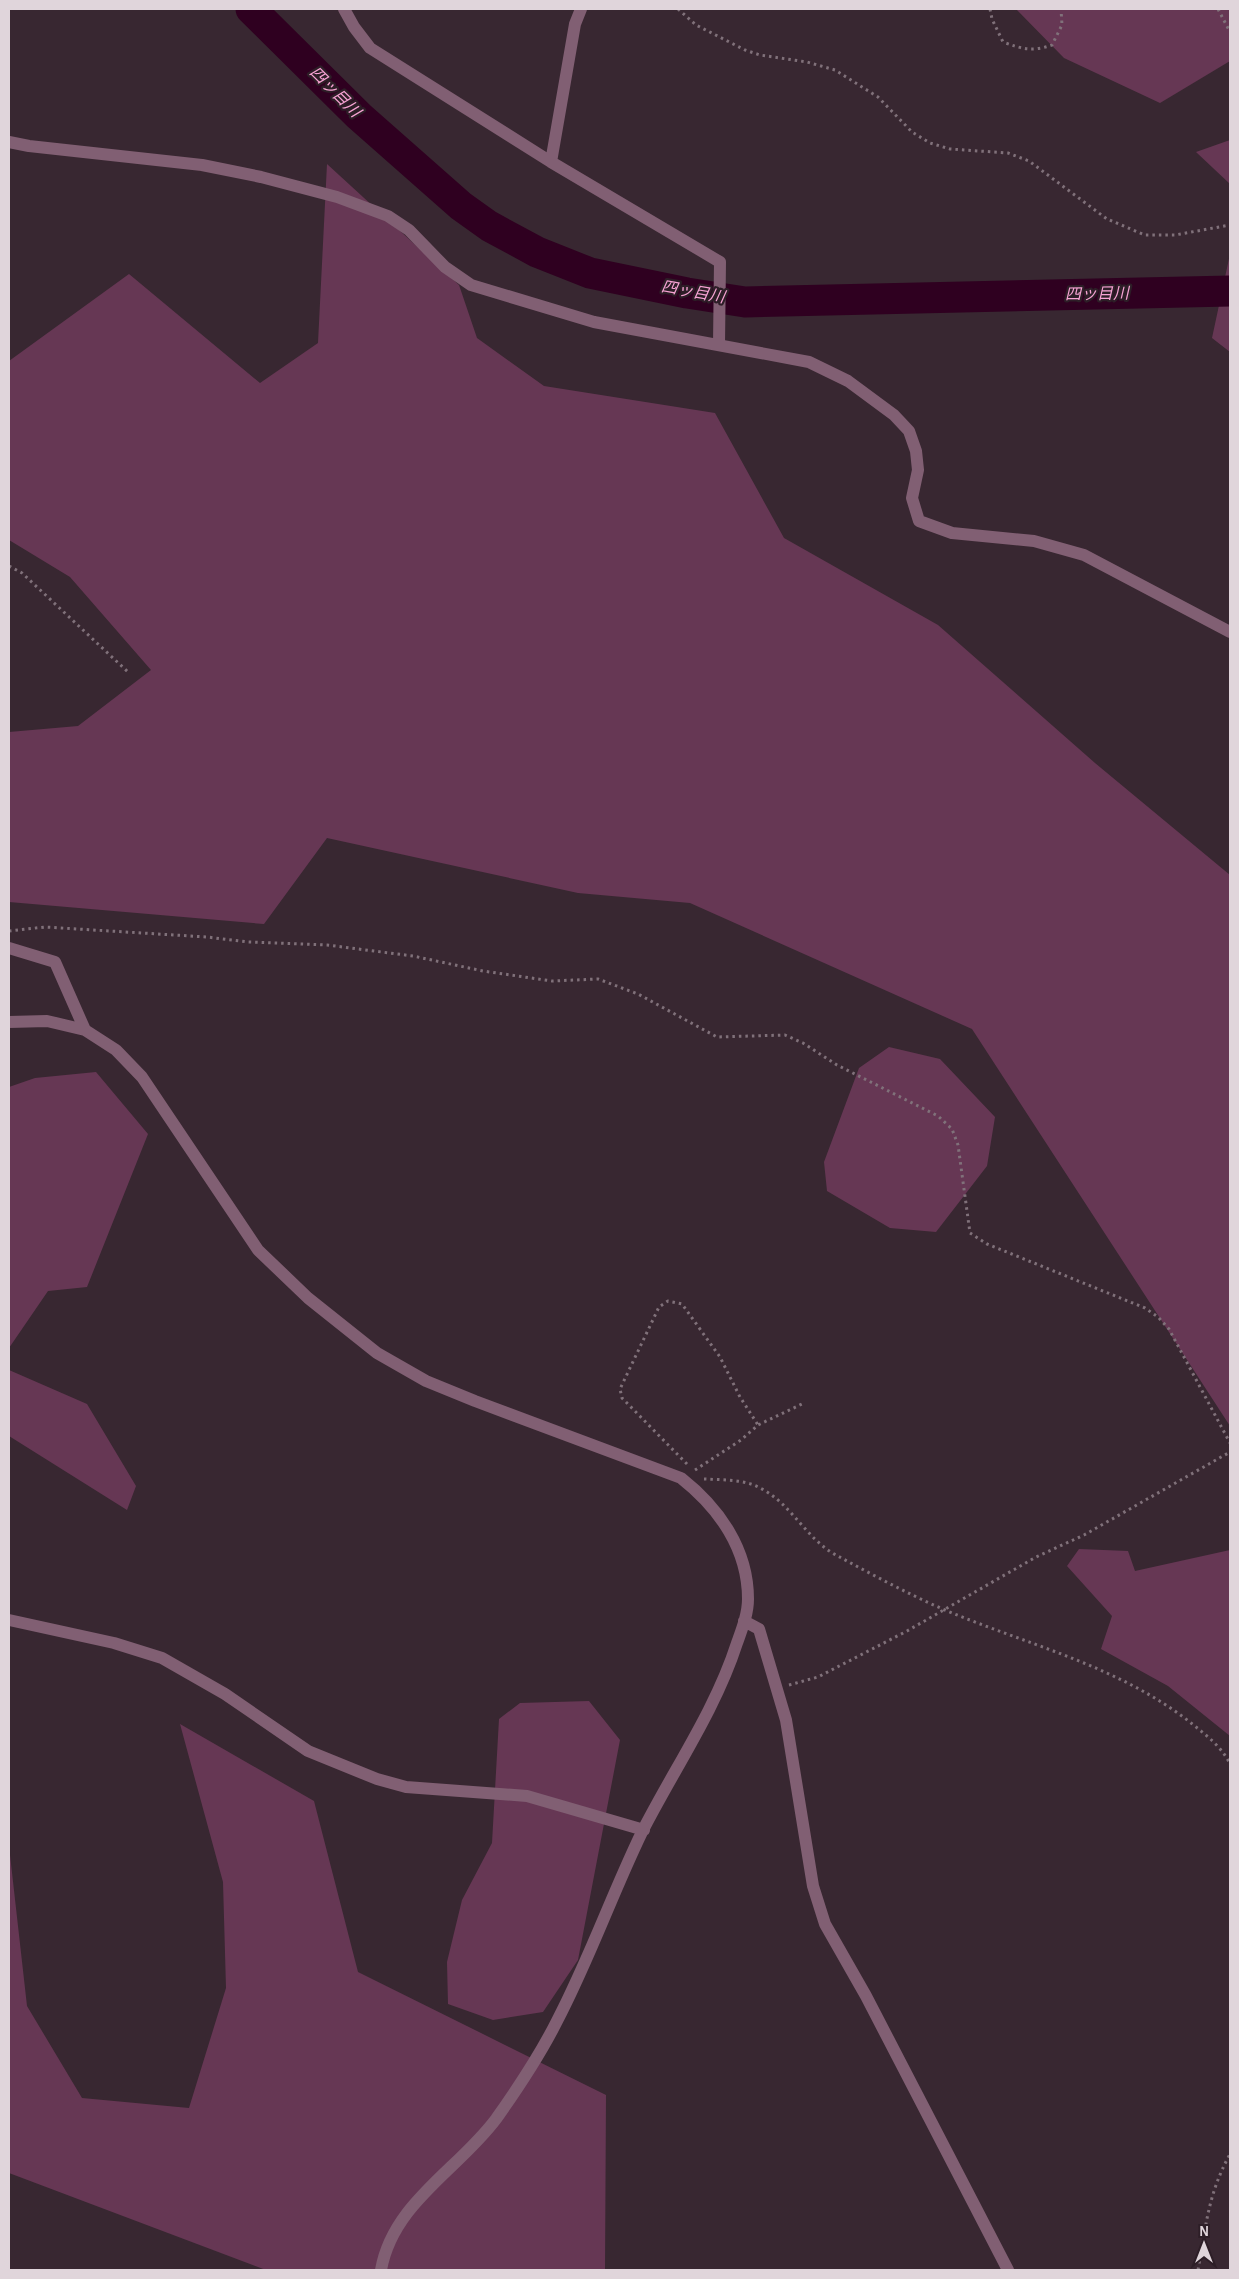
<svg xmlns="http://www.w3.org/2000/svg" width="1239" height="2279" viewBox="0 0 1239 2279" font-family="'Alegreya Sans','Noto Sans JP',sans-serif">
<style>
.green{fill:#663754}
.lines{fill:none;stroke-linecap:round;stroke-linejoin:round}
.river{stroke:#2f0020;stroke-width:31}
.path{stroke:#80717a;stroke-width:3;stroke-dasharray:2.5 4;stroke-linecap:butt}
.minor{stroke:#815f73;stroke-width:12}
.labels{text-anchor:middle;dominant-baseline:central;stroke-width:4.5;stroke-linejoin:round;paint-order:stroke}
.water-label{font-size:16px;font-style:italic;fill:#f7a3d4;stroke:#2d1e27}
</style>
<rect width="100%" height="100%" fill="#382731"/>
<!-- green -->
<path class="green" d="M 1016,9 L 1230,9 L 1230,61 L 1160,103 L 1064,58 Z
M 1230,140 L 1230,184 L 1196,152 Z
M 327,164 L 459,285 L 477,338 L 544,386 L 715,413 L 784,538 L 938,625 L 1095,763 L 1230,875 L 1230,1426 L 972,1029 L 690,903 L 578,893 L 327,838 L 264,924 L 9,902 L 9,732 L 78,726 L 151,670 L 70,577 L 9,540 L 9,361 L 129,274 L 260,383 L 318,343 Z
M 1230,254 L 1230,352 L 1212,338 Z
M 889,1047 L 940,1059 L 995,1117 L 987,1166 L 936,1232 L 890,1228 L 827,1191 L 824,1162 L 859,1068 Z
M 96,1072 L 148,1134 L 87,1287 L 48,1291 L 9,1348 L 9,1087 L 35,1078 Z
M 9,1370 L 87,1404 L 136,1486 L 127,1510 L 9,1436 Z
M 1079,1549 L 1128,1551 L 1135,1571 L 1230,1550 L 1230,1736 L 1168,1686 L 1101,1649 L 1112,1616 L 1067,1566 Z
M 589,1701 L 620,1740 L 578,1960 L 543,2012 L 493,2020 L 448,2004 L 447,1962 L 462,1900 L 492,1843 L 499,1719 L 520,1703 Z
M 180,1724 L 314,1801 L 358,1972 L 606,2095 L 605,2270 L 266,2270 L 9,2173 L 9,1846 L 27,2006 L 82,2098 L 189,2108 L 226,1988 L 223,1882 Z"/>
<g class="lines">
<!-- river -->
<path class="river" d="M 251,9 L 359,116 L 461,206 L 489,226 L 537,252 L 590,273 L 687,293 L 745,302 L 1230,291"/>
<!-- path -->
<path class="path" d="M 678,9 L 696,25 L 745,50 L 760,55 L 807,62 L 835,70 L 878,97 L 912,132 L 930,143 L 950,149 L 1008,153 L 1029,161 L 1107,219 L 1145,235 L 1175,235 L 1230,225
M 990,9 L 992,19 L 1003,42 C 1022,49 1032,52 1052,45 L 1062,25 L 1061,9
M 1218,9 L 1230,32
M 9,566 L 22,573 L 128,672
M 9,931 L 45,927 L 207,937 L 248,942 L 327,945 L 413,956 L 483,971 L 552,981 L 598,979 L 638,994 L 717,1037 L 785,1035 L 803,1043 L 837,1065 L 938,1116 L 952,1129 L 958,1145 L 970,1233 L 987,1244 L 1145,1308 L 1158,1317 L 1169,1329 L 1230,1443
M 687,1464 L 622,1398 L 620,1389 L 659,1307 L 668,1301 L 682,1304 L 720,1357 L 740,1397 L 758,1425
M 695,1470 L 741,1440 L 758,1425 L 802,1404
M 704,1479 C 722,1480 744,1479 760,1488 C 791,1503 806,1539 836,1555 C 871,1574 908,1594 945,1610 C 1028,1645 1119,1666 1191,1723 C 1206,1735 1222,1747 1230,1764
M 789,1685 L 818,1677 L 907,1631 L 1036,1557 L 1084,1535 L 1230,1452
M 1198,2270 C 1206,2226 1208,2194 1230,2154"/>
<!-- minor -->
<path class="minor" d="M 344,9 L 354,27 L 370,48 L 551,162 L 720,262 L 719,344
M 9,142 L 29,146 L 202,165 L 261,177 L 337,197 L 388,216 L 409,230 L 445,267 L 471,285 L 594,322 L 809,362 L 848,381 L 894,415 L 909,431 L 916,451 L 918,470 L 912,498 L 919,521 L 952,533 L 1034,541 L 1084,555 L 1230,632
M 551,162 L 575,24 L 581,9
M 9,948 L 55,962 L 85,1030
M 9,1022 L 47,1021 L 85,1030 L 116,1050 L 142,1077 L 258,1250 L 308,1298 L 377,1353 L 426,1381 L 475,1401 L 681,1478 C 719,1508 748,1549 748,1599 C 748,1614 742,1629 737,1643 C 715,1711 674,1769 642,1832 C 612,1894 589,1960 557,2021 C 540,2055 518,2088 496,2119 C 458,2170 393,2203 381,2270
M 9,1620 L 114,1643 L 162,1658 L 225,1694 L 308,1751 L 377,1779 L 406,1787 L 527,1796 L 644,1830
M 744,1621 L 759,1629 L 786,1720 L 813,1886 L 825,1924 L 866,1996 L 1008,2270"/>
</g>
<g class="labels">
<!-- water labels -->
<g class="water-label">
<text transform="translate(335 92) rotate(45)">四ッ目川</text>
<text transform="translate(693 292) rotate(10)">四ッ目川</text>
<text transform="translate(1097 294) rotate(-1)">四ッ目川</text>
</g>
</g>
<!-- border -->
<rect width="1239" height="2279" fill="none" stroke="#e0d5db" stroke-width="20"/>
<!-- north arrow -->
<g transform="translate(1204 2244)" stroke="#2d1e27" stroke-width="4" paint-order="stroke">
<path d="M0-4L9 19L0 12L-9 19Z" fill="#e0d5db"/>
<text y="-8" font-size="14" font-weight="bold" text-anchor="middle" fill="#e0d5db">N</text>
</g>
</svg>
